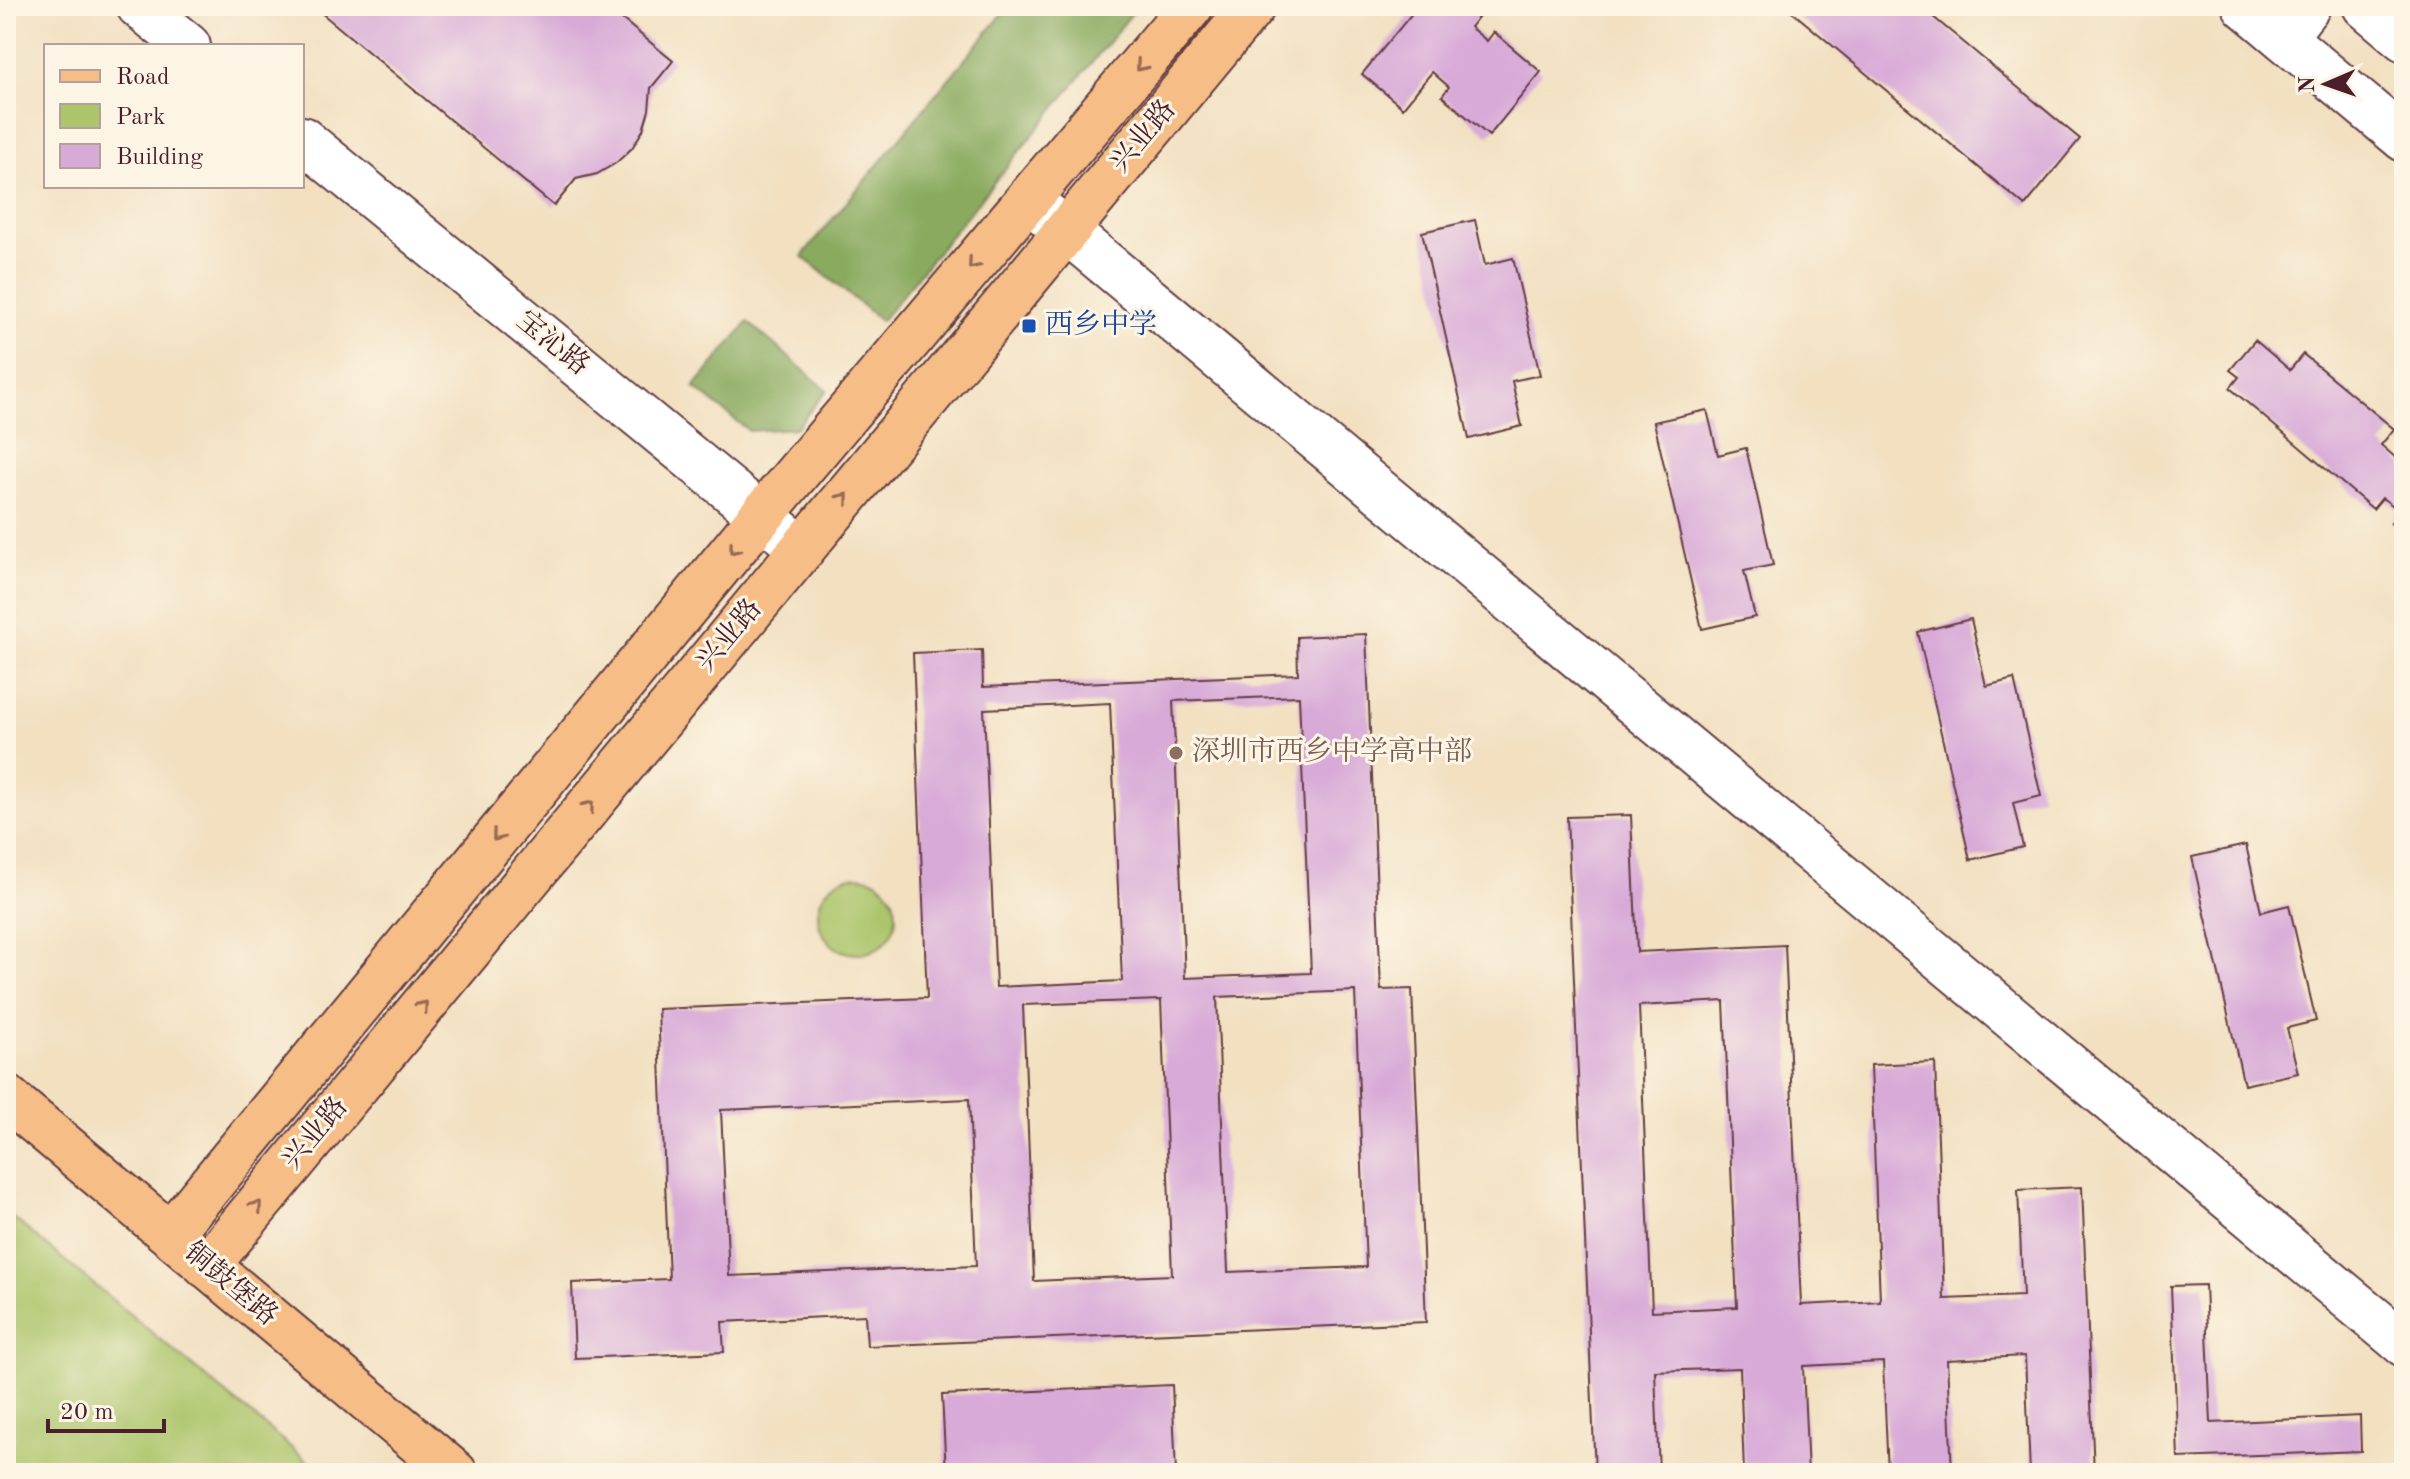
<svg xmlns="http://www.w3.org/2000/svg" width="2410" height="1479" viewBox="0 0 2410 1479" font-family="'Old Standard TT','Noto Serif SC',serif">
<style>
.green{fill:#acc56b;stroke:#7b724b;stroke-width:2}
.forest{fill:#89aa5f;stroke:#6a6445;stroke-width:2}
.building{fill:#d8aad8;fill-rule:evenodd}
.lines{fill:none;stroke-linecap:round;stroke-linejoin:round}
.minor-casing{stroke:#633c42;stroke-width:48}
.major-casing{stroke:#633c42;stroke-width:48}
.minor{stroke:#fff;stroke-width:44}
.major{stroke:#f6be86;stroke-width:44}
.oneway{stroke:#976754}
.transit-dot{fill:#1a4fb4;stroke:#fcf5e5;stroke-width:3}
.education-dot{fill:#8d6e63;stroke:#fcf5e5;stroke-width:3}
.labels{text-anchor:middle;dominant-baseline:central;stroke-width:6;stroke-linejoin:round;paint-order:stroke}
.street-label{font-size:28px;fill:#4a1f2b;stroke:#fcf5e5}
.transit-label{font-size:28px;fill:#164399;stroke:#fcf5e5;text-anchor:start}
.education-label{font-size:28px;fill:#785e54;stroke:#fcf5e5;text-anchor:start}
</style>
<rect width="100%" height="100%" fill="#fcf5e5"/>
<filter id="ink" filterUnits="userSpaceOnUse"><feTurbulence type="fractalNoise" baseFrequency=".0125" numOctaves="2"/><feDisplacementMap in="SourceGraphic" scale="16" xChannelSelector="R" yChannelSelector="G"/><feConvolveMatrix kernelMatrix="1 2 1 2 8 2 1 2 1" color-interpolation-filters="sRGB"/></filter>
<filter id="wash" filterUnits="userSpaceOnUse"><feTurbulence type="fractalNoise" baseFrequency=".006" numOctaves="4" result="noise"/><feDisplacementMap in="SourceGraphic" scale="32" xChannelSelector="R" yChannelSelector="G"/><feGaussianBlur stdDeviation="1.8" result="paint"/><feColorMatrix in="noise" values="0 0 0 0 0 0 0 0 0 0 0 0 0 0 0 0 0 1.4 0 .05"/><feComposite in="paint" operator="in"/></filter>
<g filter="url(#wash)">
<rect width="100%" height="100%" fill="#f2e0c1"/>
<!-- green -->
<path class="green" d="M818 915a39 39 0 1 1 78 0a39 39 0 1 1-78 0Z
M 6,1212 L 322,1473 L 6,1473 Z"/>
<!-- forest -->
<path class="forest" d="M 1009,6 L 1138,6 L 881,321 L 802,256 Z
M 748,322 L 827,390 L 796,428 L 749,431 L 694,387 Z"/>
<g id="blocks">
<!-- building -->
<path class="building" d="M 313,6 L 606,6 L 673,61 L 651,88 L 649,110 L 643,130 L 632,148 L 616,163 L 597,174 L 576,179 L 554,206 Z
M 1418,6 L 1487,6 L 1470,27 L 1487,41 L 1494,32 L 1541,72 L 1489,136 L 1442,96 L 1449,87 L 1432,72 L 1403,108 L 1362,74 Z
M 1785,6 L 1920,6 L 2080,139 L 2025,206 Z
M 1475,220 L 1485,265 L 1513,258 L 1540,375 L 1512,381 L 1522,426 L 1469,439 L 1422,232 Z
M 2255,340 L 2290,370 L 2303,354 L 2394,429 L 2381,445 L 2404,465 L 2404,534 L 2391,523 L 2400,512 L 2392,505 L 2382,498 L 2373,509 L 2230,388 L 2239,377 L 2230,370 Z
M 1707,410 L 1718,455 L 1746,448 L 1773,565 L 1744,571 L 1755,617 L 1702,629 L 1654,422 Z
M 1971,619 L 1986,686 L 2014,679 L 2041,796 L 2013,803 L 2023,847 L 1970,860 L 1918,632 Z
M 1366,634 L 1381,990 L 1412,989 L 1426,1322 L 867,1346 L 865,1315 L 722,1322 L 724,1352 L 575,1358 L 572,1283 L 669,1279 L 658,1009 L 927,998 L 913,653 L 982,650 L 983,687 L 1298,674 L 1297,637 ZM 1299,696 L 1311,973 L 1185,978 L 1173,701 ZM 1110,703 L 1122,981 L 996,987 L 984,709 ZM 1355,991 L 1366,1267 L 1228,1272 L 1217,997 ZM 1161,1000 L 1172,1275 L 1034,1281 L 1023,1005 ZM 969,1099 L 976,1266 L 729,1276 L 721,1110 Z
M 1631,815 L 1637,952 L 1785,945 L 1801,1305 L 1880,1301 L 1871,1065 L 1935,1062 L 1944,1299 L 2023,1296 L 2018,1190 L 2082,1187 L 2094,1473 L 2030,1473 L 2025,1356 L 1947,1360 L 1952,1473 L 1888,1473 L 1883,1362 L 1803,1366 L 1808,1473 L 1744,1473 L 1740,1368 L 1655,1371 L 1659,1473 L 1595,1473 L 1567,817 ZM 1724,1001 L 1737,1307 L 1652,1311 L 1639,1006 Z
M 2246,845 L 2261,912 L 2289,905 L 2316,1021 L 2287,1028 L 2298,1073 L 2244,1085 L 2192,857 Z
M 2205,1285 L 2211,1423 L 2360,1416 L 2361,1451 L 2178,1458 L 2171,1286 Z
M 1172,1385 L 1176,1473 L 946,1473 L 942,1395 Z"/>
</g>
</g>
<g filter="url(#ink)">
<use href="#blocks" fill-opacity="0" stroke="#633c42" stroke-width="2"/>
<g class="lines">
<!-- minor casing -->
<g class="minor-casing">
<path id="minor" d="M 139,6 L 188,46
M 2245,6 L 2404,139
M 2365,6 L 2404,39
M 2283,38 L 2308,6
M 302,139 L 802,549
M 1028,199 L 2404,1344"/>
</g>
<!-- major casing -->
<g class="major-casing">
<path id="major" d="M 6,1097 L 455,1473
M 170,1234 L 761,516 L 1191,6
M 207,1266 L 1253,6"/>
</g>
<!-- minor -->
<use href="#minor" class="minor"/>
<!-- major -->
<use href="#major" class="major"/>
</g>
<!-- one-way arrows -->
<defs><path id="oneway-chevron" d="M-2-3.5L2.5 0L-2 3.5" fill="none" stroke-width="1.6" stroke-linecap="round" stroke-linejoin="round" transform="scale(2)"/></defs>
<g class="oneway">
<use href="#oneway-chevron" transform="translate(1141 66) rotate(130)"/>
<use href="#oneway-chevron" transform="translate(973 264) rotate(130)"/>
<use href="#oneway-chevron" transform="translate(844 498) rotate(-50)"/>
<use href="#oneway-chevron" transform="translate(734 549) rotate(129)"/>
<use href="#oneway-chevron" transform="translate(589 806) rotate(-50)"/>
<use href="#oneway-chevron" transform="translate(497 836) rotate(129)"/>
<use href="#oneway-chevron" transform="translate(423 1006) rotate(-50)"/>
<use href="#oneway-chevron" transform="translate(257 1206) rotate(-50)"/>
</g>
</g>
<!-- markers -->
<rect class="transit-dot" x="1021" y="318" width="16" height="16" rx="4"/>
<circle class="education-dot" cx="1176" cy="753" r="8"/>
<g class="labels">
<!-- street labels -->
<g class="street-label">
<text transform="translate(1144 137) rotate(-50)">兴业路</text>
<text transform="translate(552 344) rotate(39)">宝沁路</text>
<text transform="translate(730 636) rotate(-50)">兴业路</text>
<text transform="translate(316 1134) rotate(-50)">兴业路</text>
<text transform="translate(230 1285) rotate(40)">铜鼓堡路</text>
</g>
<!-- transit labels -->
<g class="transit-label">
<text x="1045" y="326">西乡中学</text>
</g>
<!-- education labels -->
<g class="education-label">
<text x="1192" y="753">深圳市西乡中学高中部</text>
</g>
</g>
<!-- margin -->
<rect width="2410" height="1479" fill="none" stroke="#fcf5e5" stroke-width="32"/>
<!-- legend -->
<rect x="44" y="44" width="260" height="144" fill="#fcf5e5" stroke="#b59f9b" stroke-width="2"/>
<rect x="60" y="70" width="40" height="12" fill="#f6be86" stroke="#b59f9b" stroke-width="2"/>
<text x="116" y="84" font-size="24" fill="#4a1f2b">Road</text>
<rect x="60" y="104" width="40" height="24" fill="#acc56b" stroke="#b59f9b" stroke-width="2"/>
<text x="116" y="124" font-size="24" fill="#4a1f2b">Park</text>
<rect x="60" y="144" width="40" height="24" fill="#d8aad8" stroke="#b59f9b" stroke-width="2"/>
<text x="116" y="164" font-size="24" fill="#4a1f2b">Building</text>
<!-- north arrow -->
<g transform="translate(2326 84) rotate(268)" stroke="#fcf5e5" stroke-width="6" paint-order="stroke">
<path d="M0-6L14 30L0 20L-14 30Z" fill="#4a1f2b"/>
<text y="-12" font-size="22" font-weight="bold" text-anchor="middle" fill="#4a1f2b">N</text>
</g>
<!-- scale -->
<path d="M48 1419v12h116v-12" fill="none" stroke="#4a1f2b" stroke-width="4"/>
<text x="60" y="1419" font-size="24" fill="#4a1f2b" stroke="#fcf5e5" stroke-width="6" paint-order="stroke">20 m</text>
</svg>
